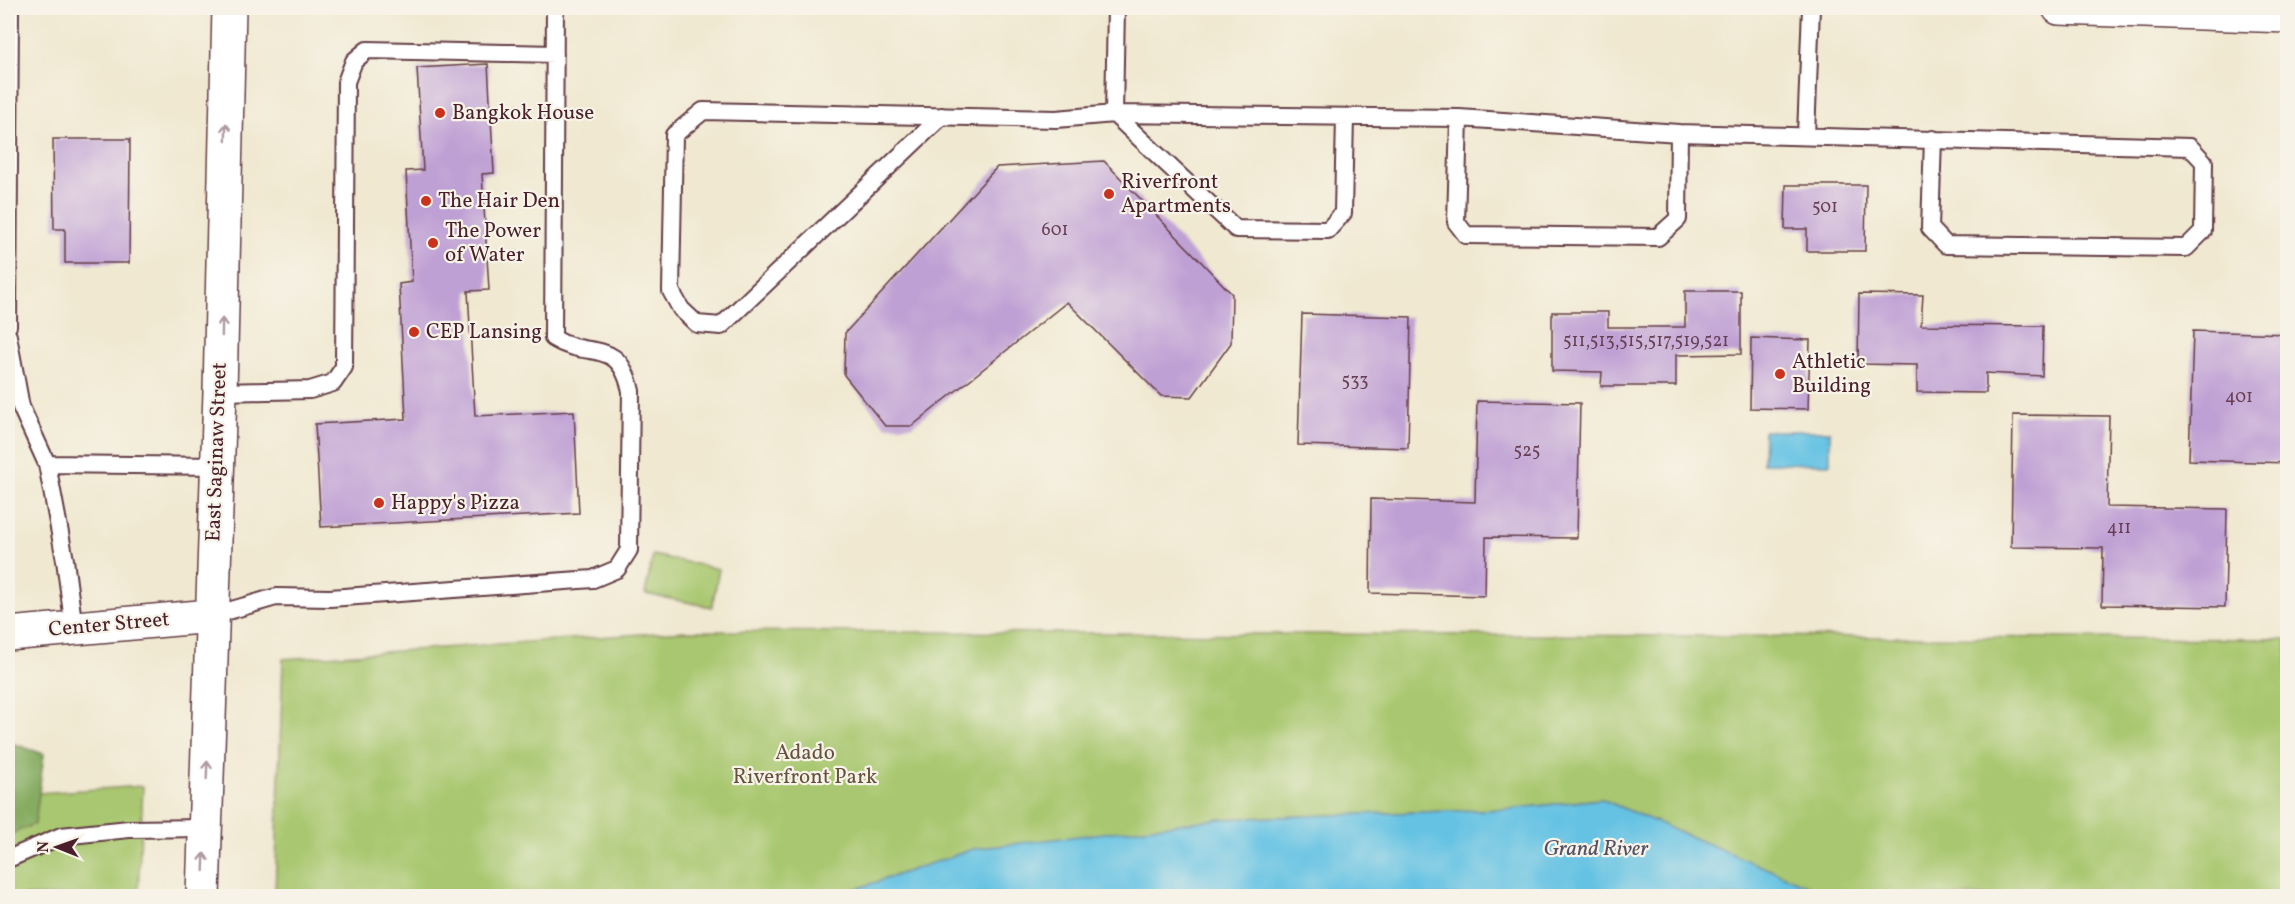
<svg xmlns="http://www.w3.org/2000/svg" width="2295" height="904" viewBox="0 0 2295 904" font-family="Vollkorn,serif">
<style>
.green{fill:#a9c76f;stroke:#7a734d;stroke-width:1.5}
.forest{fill:#86ac62;stroke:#686646;stroke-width:1.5}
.water{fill:#65c2e3;stroke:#587087;stroke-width:1.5}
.building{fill:#bfa0d4}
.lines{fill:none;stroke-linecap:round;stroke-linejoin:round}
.lane-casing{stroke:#633d44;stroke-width:20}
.street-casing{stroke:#633d44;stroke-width:36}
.primary-casing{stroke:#633d44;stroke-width:36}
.lane{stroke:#fff;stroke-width:16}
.street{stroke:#fff;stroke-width:33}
.primary{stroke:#fff;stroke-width:33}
.oneway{stroke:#ae9aa0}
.poi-dot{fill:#c8321e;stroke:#f7f3e8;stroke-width:2}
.labels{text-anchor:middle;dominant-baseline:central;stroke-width:4.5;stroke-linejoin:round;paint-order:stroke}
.number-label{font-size:18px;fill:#673f55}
.poi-label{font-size:21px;fill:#4a1f2b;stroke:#f7f3e8;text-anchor:start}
.street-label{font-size:21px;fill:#4a1f2b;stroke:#f7f3e8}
.park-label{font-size:21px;fill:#66513f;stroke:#f7f3e8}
.water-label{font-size:22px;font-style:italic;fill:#525062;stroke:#f7f3e8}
</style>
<rect width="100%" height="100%" fill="#f7f3e8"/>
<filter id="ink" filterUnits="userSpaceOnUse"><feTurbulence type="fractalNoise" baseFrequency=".0167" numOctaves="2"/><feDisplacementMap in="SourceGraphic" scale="12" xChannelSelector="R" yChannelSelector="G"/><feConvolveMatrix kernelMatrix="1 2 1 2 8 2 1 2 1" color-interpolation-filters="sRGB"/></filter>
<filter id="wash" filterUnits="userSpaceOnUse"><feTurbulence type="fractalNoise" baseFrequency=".008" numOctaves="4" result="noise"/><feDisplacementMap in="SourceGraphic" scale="24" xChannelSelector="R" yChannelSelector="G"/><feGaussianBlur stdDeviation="1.35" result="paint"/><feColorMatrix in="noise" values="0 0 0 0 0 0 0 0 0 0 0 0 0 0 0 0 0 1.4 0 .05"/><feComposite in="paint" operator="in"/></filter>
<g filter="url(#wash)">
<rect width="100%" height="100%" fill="#f0e8d0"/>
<!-- green -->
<path class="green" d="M 653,555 L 719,569 L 712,607 L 645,594 Z
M 685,631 L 2287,639 L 2287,896 L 1832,896 L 1601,799 L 1510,809 L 1219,819 L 915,869 L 836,896 L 275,896 L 283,659 Z
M 143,786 L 138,896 L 8,896 L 8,795 Z"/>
<!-- forest -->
<path class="forest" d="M 8,742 L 44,754 L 35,824 L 8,835 Z"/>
<!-- water -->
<path class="water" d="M 1764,431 L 1830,431 L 1830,464 L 1763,463 Z
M 1601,799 L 1832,896 L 836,896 L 973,849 L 1219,819 L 1510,809 Z"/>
<g id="blocks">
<!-- building -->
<path class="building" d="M 488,64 L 494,173 L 482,174 L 489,290 L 468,291 L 475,416 L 574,411 L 579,513 L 321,527 L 315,424 L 406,419 L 399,284 L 412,282 L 406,171 L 423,170 L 417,68 Z
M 53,139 L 130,139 L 129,263 L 65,263 L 65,229 L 54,229 Z
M 1104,161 L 1232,294 L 1231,343 L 1192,397 L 1161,396 L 1067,302 L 912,426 L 885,426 L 844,375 L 845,333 L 997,167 Z
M 1786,185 L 1866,185 L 1865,251 L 1807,251 L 1807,229 L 1785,229 Z
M 1685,291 L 1741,291 L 1741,354 L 1676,355 L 1676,386 L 1601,386 L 1602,372 L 1552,371 L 1552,312 L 1608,312 L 1608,327 L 1685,327 Z
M 1859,294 L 1923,295 L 1921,325 L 2043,326 L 2042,376 L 1986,373 L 1986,393 L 1917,392 L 1917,365 L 1858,364 Z
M 1302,314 L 1411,317 L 1408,448 L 1298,445 Z
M 2193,331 L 2288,334 L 2288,463 L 2189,460 Z
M 1751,338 L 1810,340 L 1808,409 L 1750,408 Z
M 1477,401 L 1580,403 L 1577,538 L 1486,537 L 1485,596 L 1370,593 L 1371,499 L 1475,502 Z
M 2013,415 L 2109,416 L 2107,507 L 2227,509 L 2225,607 L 2102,605 L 2103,548 L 2011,547 Z"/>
</g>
</g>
<g filter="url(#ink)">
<use href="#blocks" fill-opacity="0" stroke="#633d44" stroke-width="1.5"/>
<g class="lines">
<!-- lane casing -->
<g class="lane-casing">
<path id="lane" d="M 1116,8 L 1114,114 L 1236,229 L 1328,230 L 1343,213 L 1345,117
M 942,116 L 721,326 L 697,324 L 681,309 L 671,291 L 674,135 L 703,111 L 1056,119 L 1114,114 L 1459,118 L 1679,133 L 2190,147 L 2204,162 L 2203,231 L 2186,248 L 1946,245 L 1930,228 L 1933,139
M 1459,118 L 1456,222 L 1466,235 L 1658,237 L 1678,219 L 1679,133
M 1806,135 L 1811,8
M 8,326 L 10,8
M 8,336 L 21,407 L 47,464
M 220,392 L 310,390 L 333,383 L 344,367 L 346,82 L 354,61 L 367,50 L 555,54
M 211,616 L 276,597 L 330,598 L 593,579 L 617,569 L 629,550 L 631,391 C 618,335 589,361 553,338 L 555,8
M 74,629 L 65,560 L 47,464 L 217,466
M 8,859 L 61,836 L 129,829 L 206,828"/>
</g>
<!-- street casing -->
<g class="street-casing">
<path id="street" d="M 8,634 L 211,616"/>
</g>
<!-- primary casing -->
<g class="primary-casing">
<path id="primary" d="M 2059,8 L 2288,16
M 203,896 L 220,392 L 229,8"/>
</g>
<!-- lane -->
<use href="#lane" class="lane"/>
<!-- street -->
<use href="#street" class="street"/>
<!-- primary -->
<use href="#primary" class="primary"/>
</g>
<!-- one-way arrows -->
<defs><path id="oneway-shaft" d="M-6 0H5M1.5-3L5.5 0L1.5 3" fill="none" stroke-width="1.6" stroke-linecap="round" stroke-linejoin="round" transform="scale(1.5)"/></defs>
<g class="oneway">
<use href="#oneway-shaft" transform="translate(226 132) rotate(-89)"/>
<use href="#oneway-shaft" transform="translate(222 327) rotate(-89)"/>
<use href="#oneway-shaft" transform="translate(207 770) rotate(-88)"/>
<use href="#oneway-shaft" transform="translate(204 862) rotate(-88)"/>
</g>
</g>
<!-- markers -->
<g class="poi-dot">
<circle cx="440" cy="113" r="6"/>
<circle cx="1109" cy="194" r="6"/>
<circle cx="426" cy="201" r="6"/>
<circle cx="433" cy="243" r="6"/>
<circle cx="414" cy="332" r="6"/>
<circle cx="1780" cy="374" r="6"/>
<circle cx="379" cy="503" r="6"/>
</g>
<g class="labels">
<!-- number labels -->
<g class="number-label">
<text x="1825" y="207">501</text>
<text x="1055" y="230">601</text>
<text x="1646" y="341">511,513,515,517,519,521</text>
<text x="1355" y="381">533</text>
<text x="2239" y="397">401</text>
<text x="1527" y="451">525</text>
<text x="2119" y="528">411</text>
</g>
<!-- poi labels -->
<g class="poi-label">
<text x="452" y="113">Bangkok House</text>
<text x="1121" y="182">Riverfront<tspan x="1121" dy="24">Apartments</tspan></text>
<text x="438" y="201">The Hair Den</text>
<text x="445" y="231">The Power<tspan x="445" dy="24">of Water</tspan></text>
<text x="426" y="332">CEP Lansing</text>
<text x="1792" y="362">Athletic<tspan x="1792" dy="24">Building</tspan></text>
<text x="391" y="503">Happy's Pizza</text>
</g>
<!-- street labels -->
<g class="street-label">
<text transform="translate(217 452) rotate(-88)">East Saginaw Street</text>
<text transform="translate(109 625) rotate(-5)">Center Street</text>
</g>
<!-- park labels -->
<g class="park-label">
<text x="805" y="753">Adado<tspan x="805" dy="24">Riverfront Park</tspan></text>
</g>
<!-- water labels -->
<g class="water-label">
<text x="1596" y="849">Grand River</text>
</g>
</g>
<!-- margin -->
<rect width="2295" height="904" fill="none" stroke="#f7f3e8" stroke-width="30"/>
<!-- north arrow -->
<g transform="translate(57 847) rotate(271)" stroke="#f7f3e8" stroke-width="4.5" paint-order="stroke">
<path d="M0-4.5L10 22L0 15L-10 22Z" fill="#4a1f2b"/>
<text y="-9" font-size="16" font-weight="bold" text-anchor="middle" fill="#4a1f2b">N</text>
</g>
</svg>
